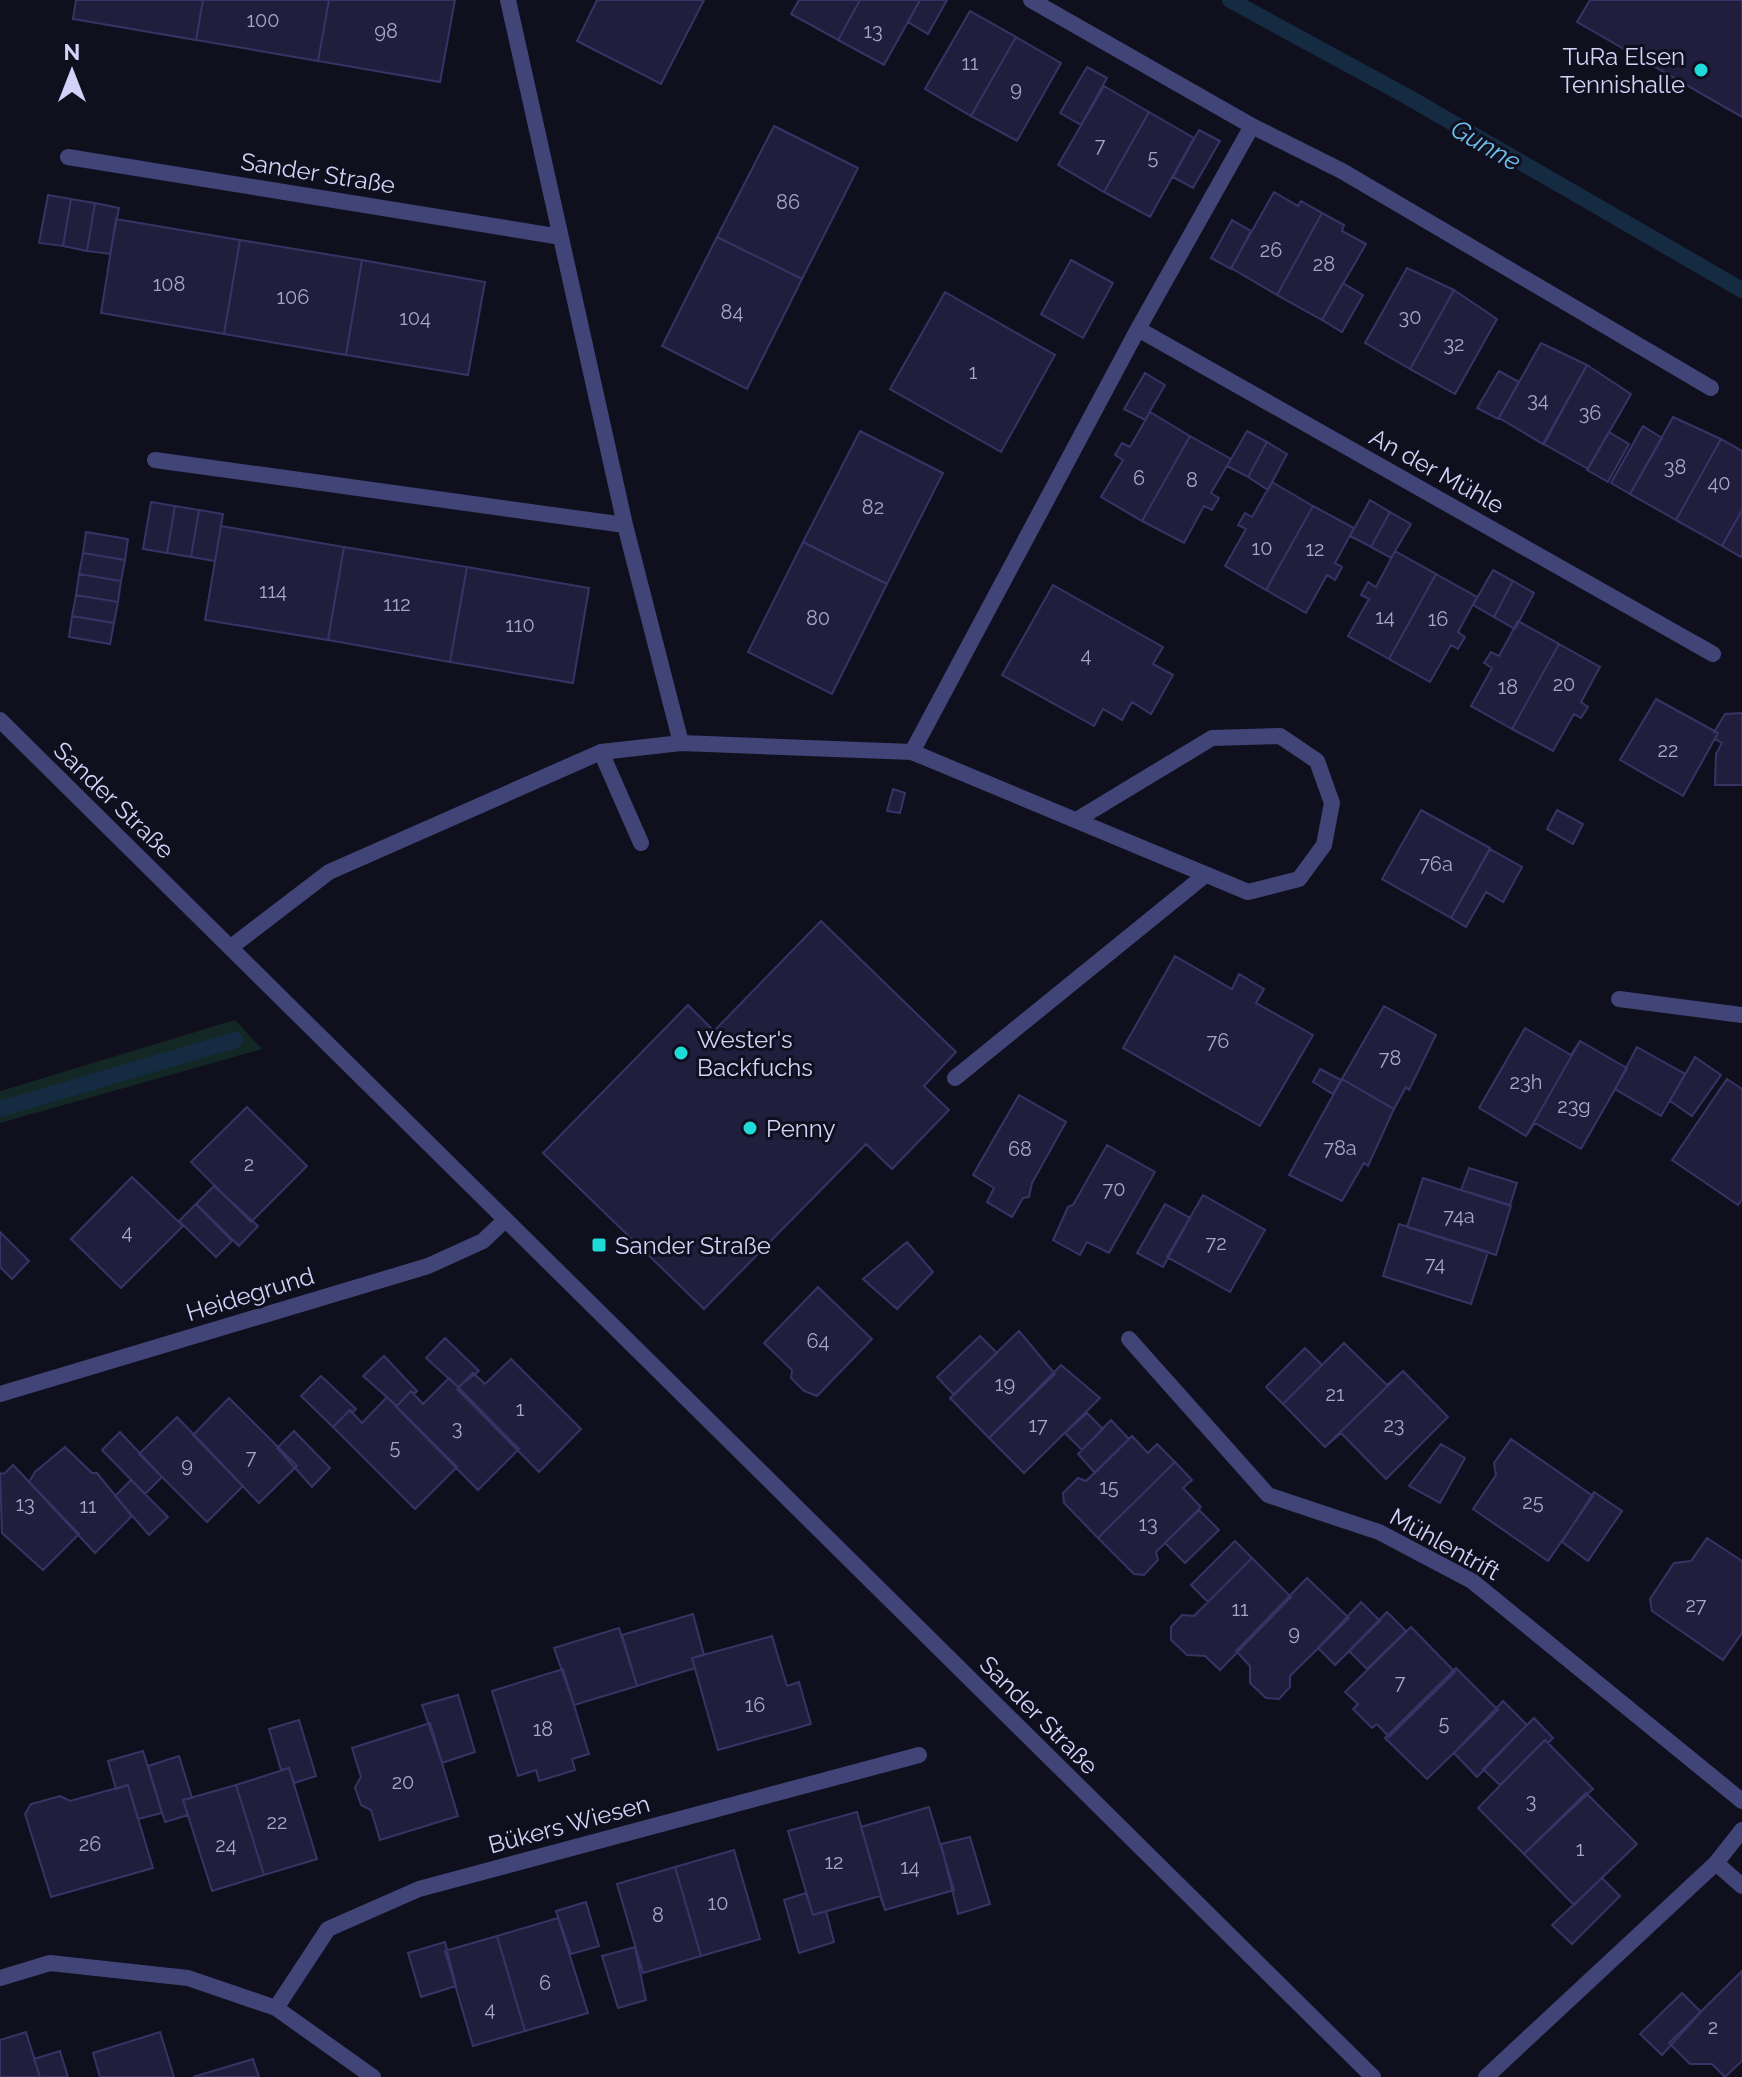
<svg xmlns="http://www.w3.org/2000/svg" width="1742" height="2077" viewBox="0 0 1742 2077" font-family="Raleway,sans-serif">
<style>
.green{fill:#132724}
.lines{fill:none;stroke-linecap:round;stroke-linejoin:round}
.stream{stroke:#152b42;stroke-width:16}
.building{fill:#211e3d;stroke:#383365;stroke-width:2}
.service{stroke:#404477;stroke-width:16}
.minor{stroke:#404477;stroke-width:16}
.tertiary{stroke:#404477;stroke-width:16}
.poi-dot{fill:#1edad9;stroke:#100f1e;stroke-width:3}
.labels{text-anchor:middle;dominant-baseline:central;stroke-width:6;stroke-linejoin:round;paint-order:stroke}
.number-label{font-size:20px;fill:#a6a5ca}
.poi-label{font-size:24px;fill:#d3d2f9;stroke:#100f1e;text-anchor:start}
.street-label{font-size:24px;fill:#d3d2f9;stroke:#100f1e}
.water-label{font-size:26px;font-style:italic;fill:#6ebeeb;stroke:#100f1e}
</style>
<rect width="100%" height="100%" fill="#100f1e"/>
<!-- green -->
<path class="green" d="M 235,1020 L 262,1049 L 0,1123 L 0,1091 Z"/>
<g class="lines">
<!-- stream -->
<path class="stream" d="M 1230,0 L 1408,97 L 1742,290
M 0,1109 L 235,1040"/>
</g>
<!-- building -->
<path class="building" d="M 76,0 L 203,0 L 196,40 L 73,19 Z
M 203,0 L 329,0 L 318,61 L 196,40 Z
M 329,0 L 455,0 L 440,82 L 318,61 Z
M 597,0 L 704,0 L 661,84 L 577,41 Z
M 799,0 L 860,0 L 838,40 L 791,14 Z
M 860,0 L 920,0 L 884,65 L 838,40 Z
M 920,0 L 947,0 L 928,34 L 908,22 Z
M 1590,0 L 1742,0 L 1742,117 L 1577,22 Z
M 970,11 L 1016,37 L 971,116 L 925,89 Z
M 1016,37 L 1061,63 L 1017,141 L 971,116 Z
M 1087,67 L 1107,78 L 1081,125 L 1060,113 Z
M 1104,86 L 1149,112 L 1104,192 L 1058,165 Z
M 1149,112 L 1194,138 L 1150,217 L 1104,192 Z
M 774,126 L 858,168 L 802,279 L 717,237 Z
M 1199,130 L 1220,141 L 1193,188 L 1173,177 Z
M 1274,192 L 1298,206 L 1301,201 L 1322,213 L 1277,295 L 1231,268 Z
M 48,195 L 71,199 L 63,246 L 39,243 Z
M 71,199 L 95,203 L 87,251 L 63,246 Z
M 95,203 L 119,208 L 110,254 L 87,251 Z
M 1322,213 L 1344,225 L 1342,231 L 1366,244 L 1322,320 L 1277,295 Z
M 116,219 L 240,240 L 224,334 L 101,313 Z
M 1232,220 L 1251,231 L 1231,269 L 1211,258 Z
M 717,237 L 802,279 L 747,389 L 662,346 Z
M 240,240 L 362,260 L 346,355 L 224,334 Z
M 362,260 L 485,282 L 468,375 L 346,355 Z
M 1071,260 L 1113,283 L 1083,338 L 1041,314 Z
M 1407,268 L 1454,290 L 1410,369 L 1365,343 Z
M 1343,283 L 1363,295 L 1342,332 L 1322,320 Z
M 1454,290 L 1497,319 L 1455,394 L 1410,369 Z
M 945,292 L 1055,355 L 1001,452 L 890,389 Z
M 1541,343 L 1587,365 L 1543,444 L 1499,418 Z
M 1587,365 L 1631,394 L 1588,469 L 1544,444 Z
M 1499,371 L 1519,382 L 1498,419 L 1477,408 Z
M 1145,373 L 1165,385 L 1145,420 L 1124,409 Z
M 1150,412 L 1190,436 L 1142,521 L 1101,497 L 1123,460 L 1115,455 L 1122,443 L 1130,447 Z
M 1673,417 L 1721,439 L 1676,520 L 1630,494 Z
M 1643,426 L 1662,438 L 1630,494 L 1611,483 Z
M 860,431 L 943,473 L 887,584 L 803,542 Z
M 1247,431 L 1267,442 L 1248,477 L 1227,466 Z
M 1609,432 L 1629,444 L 1608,482 L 1587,470 Z
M 1190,436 L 1231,459 L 1211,493 L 1219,498 L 1212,510 L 1204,506 L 1184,543 L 1142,521 Z
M 1721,439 L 1742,451 L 1742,510 L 1722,546 L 1676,520 Z
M 1267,442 L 1287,454 L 1268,490 L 1248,477 Z
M 1272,482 L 1313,506 L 1266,590 L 1225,566 L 1246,529 L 1238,525 L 1245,513 L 1252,517 Z
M 1370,500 L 1390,512 L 1371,547 L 1350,536 Z
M 151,502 L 175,506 L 167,553 L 143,549 Z
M 175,506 L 199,510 L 191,557 L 167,553 Z
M 1313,506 L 1354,528 L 1335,563 L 1342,567 L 1335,580 L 1327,575 L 1306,613 L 1266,590 Z
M 199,510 L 223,514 L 215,561 L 191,557 Z
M 1742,510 L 1742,555 L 1741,557 L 1722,546 Z
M 1390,512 L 1411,524 L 1391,558 L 1371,547 Z
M 221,526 L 344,547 L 328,640 L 205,620 Z
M 86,532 L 128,539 L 125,560 L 83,553 Z
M 803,542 L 887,584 L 832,694 L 748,652 Z
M 344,547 L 467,567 L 450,662 L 328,640 Z
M 1395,551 L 1436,574 L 1389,659 L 1348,636 L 1369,599 L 1361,595 L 1368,582 L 1376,587 Z
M 83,553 L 125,560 L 121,581 L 79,574 Z
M 467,567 L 589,588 L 573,683 L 450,662 Z
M 1493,570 L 1513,581 L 1494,617 L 1473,605 Z
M 79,574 L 121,581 L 118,602 L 76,595 Z
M 1436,574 L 1477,597 L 1458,632 L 1465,637 L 1458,649 L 1451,645 L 1430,682 L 1389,659 Z
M 1513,581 L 1534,593 L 1515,629 L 1494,617 Z
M 1053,585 L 1163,647 L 1153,664 L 1173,675 L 1151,714 L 1132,702 L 1122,720 L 1103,709 L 1094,726 L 1002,675 Z
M 76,595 L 118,602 L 114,623 L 72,616 Z
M 72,616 L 114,623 L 110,644 L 69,637 Z
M 1518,621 L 1559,644 L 1512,729 L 1471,706 L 1492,668 L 1484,663 L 1491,652 L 1499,656 Z
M 1559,644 L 1600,667 L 1581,702 L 1588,707 L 1581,718 L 1574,714 L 1553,751 L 1512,729 Z
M 1656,699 L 1718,733 L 1683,796 L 1620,760 Z
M 1742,713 L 1742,785 L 1715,785 L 1716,754 L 1722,743 L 1715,739 L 1718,733 L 1714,732 L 1725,714 Z
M 893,789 L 905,793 L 900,813 L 887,811 Z
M 1421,810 L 1490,848 L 1451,918 L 1382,879 Z
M 1557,810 L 1583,824 L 1573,844 L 1547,829 Z
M 1490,849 L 1522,867 L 1503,902 L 1486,892 L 1466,927 L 1451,918 Z
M 821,921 L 956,1052 L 924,1086 L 949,1110 L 892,1169 L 866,1144 L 704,1309 L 543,1153 L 688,1005 L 714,1031 Z
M 1175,956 L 1232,989 L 1239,974 L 1264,989 L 1256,1003 L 1313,1035 L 1260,1126 L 1123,1048 Z
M 1384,1006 L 1436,1035 L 1409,1090 L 1406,1087 L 1394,1109 L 1342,1079 Z
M 1525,1028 L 1571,1055 L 1580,1041 L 1526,1136 L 1479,1108 Z
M 1580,1041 L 1627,1068 L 1581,1149 L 1535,1123 L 1526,1136 Z
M 1637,1047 L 1685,1074 L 1661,1116 L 1615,1089 Z
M 1695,1057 L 1721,1075 L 1692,1116 L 1670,1101 Z
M 1320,1069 L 1341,1080 L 1333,1094 L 1313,1082 Z
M 1342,1079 L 1394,1109 L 1368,1166 L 1364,1163 L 1342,1201 L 1289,1175 Z
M 1727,1079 L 1742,1089 L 1742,1200 L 1738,1205 L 1672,1160 Z
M 1019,1095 L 1066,1122 L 1032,1183 L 1029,1197 L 1023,1198 L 1012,1217 L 987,1202 L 994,1188 L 973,1175 Z
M 247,1107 L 307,1166 L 251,1222 L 191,1162 Z
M 1107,1145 L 1155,1172 L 1109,1253 L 1087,1242 L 1080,1255 L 1053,1240 L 1068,1207 L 1073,1205 Z
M 1469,1168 L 1517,1183 L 1510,1205 L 1461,1190 Z
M 132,1177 L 183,1226 L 121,1288 L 71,1239 Z
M 1423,1178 L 1511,1206 L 1496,1255 L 1407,1227 Z
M 214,1186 L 258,1226 L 239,1246 L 196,1204 Z
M 1203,1195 L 1265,1230 L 1230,1292 L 1167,1257 Z
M 196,1204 L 232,1241 L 216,1257 L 179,1221 Z
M 1165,1204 L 1190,1218 L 1163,1267 L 1137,1253 Z
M 1399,1224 L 1488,1252 L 1471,1304 L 1383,1276 Z
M 0,1232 L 29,1261 L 12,1279 L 0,1267 Z
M 907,1242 L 933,1272 L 897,1309 L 863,1279 Z
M 818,1287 L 872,1339 L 817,1396 L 804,1391 L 791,1378 L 792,1370 L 764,1343 Z
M 1019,1331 L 1055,1374 L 989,1438 L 950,1398 Z
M 980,1336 L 997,1353 L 954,1395 L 937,1377 Z
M 445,1338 L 479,1371 L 458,1387 L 426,1358 Z
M 1344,1343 L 1387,1385 L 1403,1371 L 1325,1447 L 1283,1404 Z
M 1305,1348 L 1322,1365 L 1283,1404 L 1266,1387 Z
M 384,1356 L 417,1391 L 414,1394 L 411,1391 L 397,1406 L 363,1376 Z
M 511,1359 L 581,1429 L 539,1472 L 457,1389 L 473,1373 L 485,1384 Z
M 1061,1365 L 1100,1398 L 1024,1473 L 989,1438 Z
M 1403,1371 L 1448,1417 L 1386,1479 L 1341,1433 L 1325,1447 Z
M 321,1376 L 356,1409 L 352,1413 L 350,1410 L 333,1427 L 301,1396 Z
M 449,1378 L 519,1449 L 478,1490 L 396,1407 L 411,1391 L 423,1404 Z
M 387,1397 L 457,1467 L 415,1509 L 333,1427 L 350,1410 L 362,1423 Z
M 229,1398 L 297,1466 L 259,1503 L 193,1435 Z
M 1087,1413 L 1103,1429 L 1082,1450 L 1065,1433 Z
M 177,1417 L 243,1486 L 207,1522 L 139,1454 Z
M 1111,1420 L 1129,1439 L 1095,1473 L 1078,1454 Z
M 294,1431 L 330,1468 L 312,1487 L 277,1448 Z
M 120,1432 L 162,1477 L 145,1494 L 102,1450 Z
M 1132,1436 L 1148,1453 L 1157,1444 L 1175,1462 L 1098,1538 L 1064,1503 L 1063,1493 L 1078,1478 L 1086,1481 Z
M 1511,1439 L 1593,1496 L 1548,1561 L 1473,1509 L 1496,1475 L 1494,1463 Z
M 1441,1444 L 1465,1458 L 1440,1503 L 1409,1486 Z
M 65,1447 L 92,1473 L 97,1473 L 132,1516 L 95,1553 L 29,1482 L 35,1472 Z
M 1175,1462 L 1192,1480 L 1183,1488 L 1201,1507 L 1156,1552 L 1158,1560 L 1144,1575 L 1134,1574 L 1098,1538 Z
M 13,1465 L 79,1534 L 43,1570 L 2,1533 L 0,1473 L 4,1474 Z
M 131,1480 L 168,1517 L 149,1535 L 115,1496 Z
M 1594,1492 L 1622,1511 L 1588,1561 L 1562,1542 Z
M 1199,1510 L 1219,1530 L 1185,1563 L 1165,1543 Z
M 1707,1538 L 1742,1561 L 1742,1633 L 1723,1660 L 1652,1611 L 1650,1599 L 1674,1563 L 1691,1561 Z
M 1235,1541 L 1252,1558 L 1208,1602 L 1191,1585 Z
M 1252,1558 L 1291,1597 L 1220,1670 L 1205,1656 L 1187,1655 L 1171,1640 L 1171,1627 L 1182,1615 L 1194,1616 Z
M 1307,1578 L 1349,1618 L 1290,1676 L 1290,1687 L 1279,1699 L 1266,1698 L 1250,1683 L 1250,1666 L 1236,1651 Z
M 1361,1602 L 1380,1621 L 1335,1665 L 1318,1648 Z
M 1387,1612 L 1406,1631 L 1367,1669 L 1349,1651 Z
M 693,1614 L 704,1655 L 692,1658 L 695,1668 L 637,1686 L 622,1635 Z
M 1411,1627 L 1455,1672 L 1389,1737 L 1377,1724 L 1372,1728 L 1353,1709 L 1358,1704 L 1345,1692 Z
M 619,1628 L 637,1686 L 574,1705 L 554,1648 Z
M 772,1636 L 787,1686 L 799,1682 L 811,1724 L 718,1750 L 692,1658 Z
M 1456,1668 L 1498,1710 L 1427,1779 L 1385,1738 Z
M 563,1669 L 589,1754 L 572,1759 L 575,1770 L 539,1781 L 536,1770 L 518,1776 L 492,1691 Z
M 458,1695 L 475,1752 L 442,1763 L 422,1705 Z
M 1503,1701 L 1527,1725 L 1477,1777 L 1454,1753 Z
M 1534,1718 L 1553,1738 L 1548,1743 L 1545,1740 L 1500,1785 L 1483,1769 Z
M 299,1720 L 316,1776 L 294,1783 L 289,1768 L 281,1770 L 269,1729 Z
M 430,1723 L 458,1816 L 380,1840 L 371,1810 L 361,1805 L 355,1787 L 361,1777 L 352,1748 Z
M 1545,1740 L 1593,1789 L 1524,1854 L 1478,1808 Z
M 143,1751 L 162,1813 L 138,1819 L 128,1785 L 116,1789 L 108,1761 Z
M 179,1756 L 192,1798 L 183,1800 L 188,1815 L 165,1822 L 148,1766 Z
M 289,1768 L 317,1859 L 264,1875 L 236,1785 Z
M 128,1785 L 153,1868 L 51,1897 L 25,1814 L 31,1804 L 60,1796 L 70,1801 Z
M 236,1785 L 264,1875 L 212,1891 L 183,1800 Z
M 1586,1793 L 1637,1844 L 1574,1905 L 1524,1854 Z
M 929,1807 L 954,1890 L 885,1910 L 861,1827 Z
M 857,1812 L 885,1910 L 880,1896 L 813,1915 L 788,1831 Z
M 970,1837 L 990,1904 L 958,1914 L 941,1844 Z
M 734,1850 L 760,1939 L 701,1956 L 675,1867 Z
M 675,1867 L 701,1956 L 643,1973 L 617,1884 Z
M 1602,1878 L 1620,1896 L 1572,1944 L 1552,1925 Z
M 806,1893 L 813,1915 L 826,1911 L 834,1942 L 799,1953 L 784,1900 Z
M 586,1902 L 599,1946 L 571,1954 L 556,1911 Z
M 558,1918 L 588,2013 L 525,2031 L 497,1936 Z
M 497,1936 L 525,2031 L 473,2046 L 445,1951 Z
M 445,1942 L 456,1986 L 421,1997 L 408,1953 Z
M 635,1947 L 646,2000 L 618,2008 L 602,1956 Z
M 1742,1971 L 1742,2061 L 1725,2077 L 1712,2064 L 1690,2064 L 1669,2043 Z
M 1682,1993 L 1701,2012 L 1662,2055 L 1640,2034 Z
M 26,2032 L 40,2077 L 0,2077 L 0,2040 Z
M 160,2032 L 174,2077 L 100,2077 L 93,2053 Z
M 60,2051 L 68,2077 L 40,2077 L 34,2059 Z
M 253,2059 L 259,2077 L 193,2077 Z"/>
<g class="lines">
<!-- service -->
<path class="service" d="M 601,752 L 641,843
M 955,1078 L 1204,876"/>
<!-- minor -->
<path class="minor" d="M 508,0 L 625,525 L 681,743
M 1031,0 L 1252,126 L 1342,171 L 1711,388
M 68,157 L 561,237
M 1138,329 L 1713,654
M 155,460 L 625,525
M 912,752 L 1138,329 L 1252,126
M 231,947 L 329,872 L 601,752 L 681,743 L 912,752 L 1248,892 L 1299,879 L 1324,845 L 1332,803 L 1317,761 L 1280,736 L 1212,738 L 1078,819
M 1619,999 L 1742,1015
M 1129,1339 L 1268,1495 L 1379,1532 L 1472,1581 L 1742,1801
M 0,1394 L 428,1266 L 483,1241 L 504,1221
M 1716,1863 L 1742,1886
M 0,1978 L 50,1963 L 188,1978 L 276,2008 L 373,2077
M 276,2008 L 328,1929 L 419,1889 L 919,1755
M 1486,2077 L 1716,1863 L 1742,1830"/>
<!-- tertiary -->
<path class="tertiary" d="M 0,720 L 1373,2077"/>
</g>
<!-- markers -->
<g class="poi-dot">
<circle cx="1701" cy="70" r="8"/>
<circle cx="681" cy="1053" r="8"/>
<circle cx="750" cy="1128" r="8"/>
<rect x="591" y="1237" width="16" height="16" rx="4"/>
</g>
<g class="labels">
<!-- number labels -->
<g class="number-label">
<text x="263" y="20">100</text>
<text x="386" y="31">98</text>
<text x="873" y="31">13</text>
<text x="970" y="63">11</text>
<text x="1016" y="89">9</text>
<text x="1100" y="145">7</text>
<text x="1153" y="157">5</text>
<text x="788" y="202">86</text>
<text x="1271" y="250">26</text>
<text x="1324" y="264">28</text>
<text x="169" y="284">108</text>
<text x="293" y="297">106</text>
<text x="732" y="312">84</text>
<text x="1410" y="317">30</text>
<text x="415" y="318">104</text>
<text x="1454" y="344">32</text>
<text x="973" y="372">1</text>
<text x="1538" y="400">34</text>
<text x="1590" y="413">36</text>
<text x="1675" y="467">38</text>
<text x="1139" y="478">6</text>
<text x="1192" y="480">8</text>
<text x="1719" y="483">40</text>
<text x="873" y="507">82</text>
<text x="1262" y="548">10</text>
<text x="1315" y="549">12</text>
<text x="273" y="591">114</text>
<text x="397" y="604">112</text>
<text x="1385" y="617">14</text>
<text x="818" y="618">80</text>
<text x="1438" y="619">16</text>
<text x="520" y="625">110</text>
<text x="1086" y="655">4</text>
<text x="1564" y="684">20</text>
<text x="1508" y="687">18</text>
<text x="1668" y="750">22</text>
<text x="1436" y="864">76a</text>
<text x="1218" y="1041">76</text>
<text x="1390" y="1058">78</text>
<text x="1526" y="1082">23h</text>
<text x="1574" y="1106">23g</text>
<text x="1340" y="1148">78a</text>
<text x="1020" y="1149">68</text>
<text x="249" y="1164">2</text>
<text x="1114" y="1189">70</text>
<text x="1459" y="1216">74a</text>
<text x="127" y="1232">4</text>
<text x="1216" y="1243">72</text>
<text x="1435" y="1264">74</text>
<text x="818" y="1341">64</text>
<text x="1005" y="1384">19</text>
<text x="1335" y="1394">21</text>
<text x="520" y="1409">1</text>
<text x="1038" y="1425">17</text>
<text x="1394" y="1425">23</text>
<text x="457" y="1428">3</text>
<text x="395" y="1447">5</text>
<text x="251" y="1457">7</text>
<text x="187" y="1465">9</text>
<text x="1109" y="1487">15</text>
<text x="1533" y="1502">25</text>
<text x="25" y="1504">13</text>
<text x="88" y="1506">11</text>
<text x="1148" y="1524">13</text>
<text x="1696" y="1605">27</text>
<text x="1240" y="1609">11</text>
<text x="1294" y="1633">9</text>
<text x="1400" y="1682">7</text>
<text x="755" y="1705">16</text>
<text x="1444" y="1723">5</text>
<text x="543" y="1729">18</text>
<text x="403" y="1782">20</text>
<text x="1531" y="1801">3</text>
<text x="277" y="1822">22</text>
<text x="90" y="1844">26</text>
<text x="226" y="1845">24</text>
<text x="1580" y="1849">1</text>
<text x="834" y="1862">12</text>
<text x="910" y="1867">14</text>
<text x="718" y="1903">10</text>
<text x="658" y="1915">8</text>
<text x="545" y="1983">6</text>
<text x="490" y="2009">4</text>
<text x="1713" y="2027">2</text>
</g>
<!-- poi labels -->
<g class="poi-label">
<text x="1685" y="56" text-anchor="end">TuRa Elsen<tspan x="1685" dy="28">Tennishalle</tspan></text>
<text x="697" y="1039">Wester's<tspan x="697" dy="28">Backfuchs</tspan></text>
<text x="766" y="1128">Penny</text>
<text x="615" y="1245">Sander Straße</text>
</g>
<!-- street labels -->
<g class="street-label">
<text transform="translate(318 173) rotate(9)">Sander Straße</text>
<text transform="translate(1437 471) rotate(29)">An der Mühle</text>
<text transform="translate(114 800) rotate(44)">Sander Straße</text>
<text transform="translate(250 1294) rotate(-17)">Heidegrund</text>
<text transform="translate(1445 1544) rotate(29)">Mühlentrift</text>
<text transform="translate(1039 1715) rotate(45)">Sander Straße</text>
<text transform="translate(569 1824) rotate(-15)">Bükers Wiesen</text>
</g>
<!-- water labels -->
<g class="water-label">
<text transform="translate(1486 145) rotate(30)">Gunne</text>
</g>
</g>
<!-- north arrow -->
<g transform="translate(72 72)" stroke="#100f1e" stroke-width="6" paint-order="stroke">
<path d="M0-6L14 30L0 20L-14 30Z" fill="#d3d2f9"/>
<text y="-12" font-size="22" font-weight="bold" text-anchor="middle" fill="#d3d2f9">N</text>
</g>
</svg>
